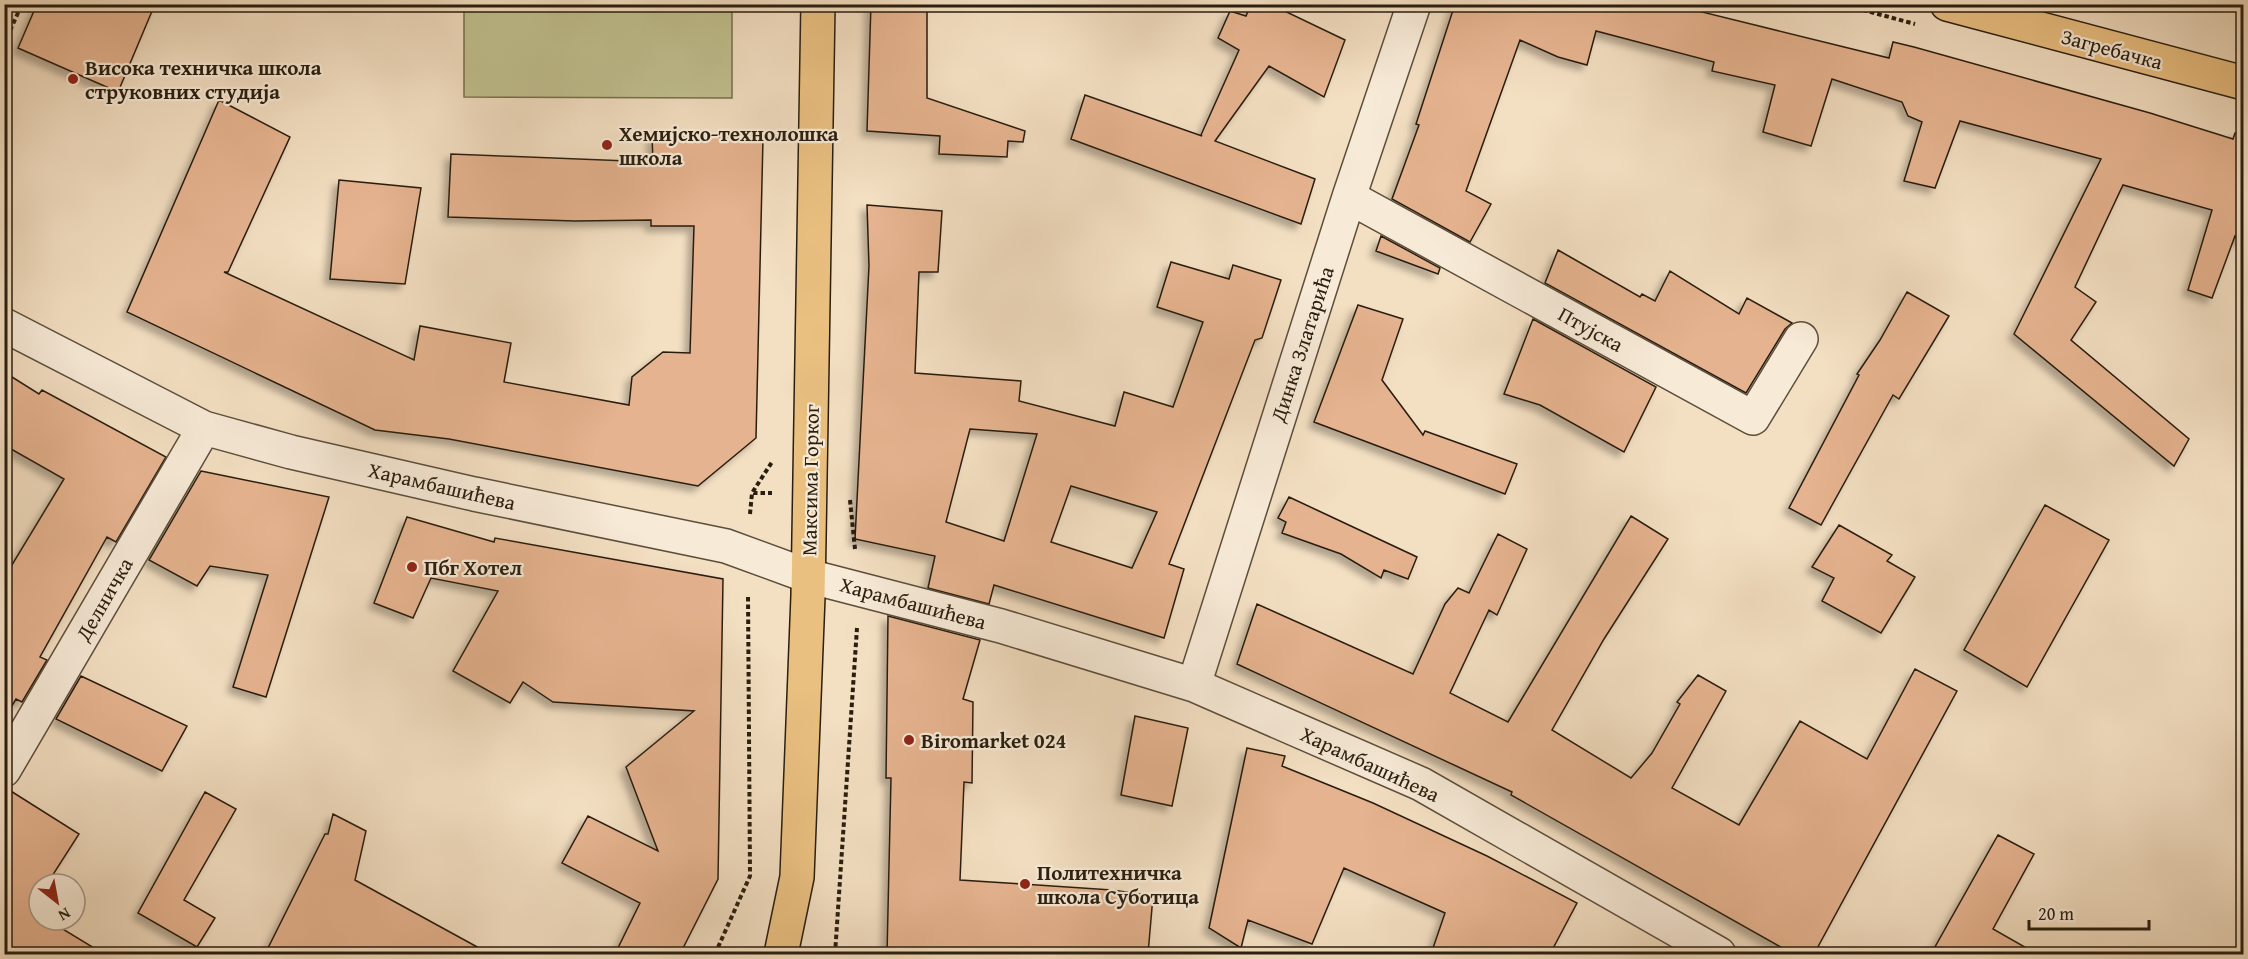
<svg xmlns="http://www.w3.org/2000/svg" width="2248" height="959" viewBox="0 0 2248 959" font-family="'Gentium Book Plus',serif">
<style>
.green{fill:#c1c08f;stroke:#756f4f;stroke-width:1.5}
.building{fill:#e5b38f;stroke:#291e0f;stroke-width:1.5;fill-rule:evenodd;filter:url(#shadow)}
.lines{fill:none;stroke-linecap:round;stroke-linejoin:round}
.minor-casing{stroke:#5c4e3c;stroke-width:36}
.major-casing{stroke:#291e0f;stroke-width:36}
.path{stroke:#291e0f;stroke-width:4;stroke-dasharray:4.5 3;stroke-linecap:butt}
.minor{stroke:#f7ead7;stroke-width:33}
.major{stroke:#eac081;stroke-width:33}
.poi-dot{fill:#8f2418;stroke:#f7ead7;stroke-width:2}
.labels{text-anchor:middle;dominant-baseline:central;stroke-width:4.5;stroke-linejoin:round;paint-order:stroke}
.street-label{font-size:21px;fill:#291e0f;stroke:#f7ead7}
.poi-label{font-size:21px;font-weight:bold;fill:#291e0f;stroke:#f7ead7;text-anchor:start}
</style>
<defs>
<filter id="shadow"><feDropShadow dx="-5.5" dy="5.5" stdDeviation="3" flood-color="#0004"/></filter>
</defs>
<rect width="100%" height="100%" fill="#f3dfc2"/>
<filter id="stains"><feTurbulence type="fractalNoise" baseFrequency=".00333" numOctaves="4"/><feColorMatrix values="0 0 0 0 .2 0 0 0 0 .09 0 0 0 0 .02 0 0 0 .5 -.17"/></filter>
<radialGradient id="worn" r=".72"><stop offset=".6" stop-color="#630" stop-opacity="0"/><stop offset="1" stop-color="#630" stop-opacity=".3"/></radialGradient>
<!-- green -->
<path class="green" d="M 464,5 L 732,5 L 732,98 L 464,97 Z"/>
<!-- building -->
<path class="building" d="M 37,4 L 155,4 L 118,92 L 18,48 Z
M 871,4 L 927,4 L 927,98 L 1025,131 L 1023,142 L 1008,141 L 1007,157 L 939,154 L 940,136 L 867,131 Z
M 1251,4 L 1270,4 L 1345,40 L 1324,97 L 1269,66 L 1215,141 L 1315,179 L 1301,224 L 1071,139 L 1085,95 L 1202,136 L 1201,135 L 1239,50 L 1218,38 L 1230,11 L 1246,16 Z
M 1455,4 L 1699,4 L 1698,11 L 1889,58 L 1893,42 L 1914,47 L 2150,113 L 2233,139 L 2235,133 L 2244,134 L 2244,242 L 2235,236 L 2212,298 L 2188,290 L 2212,210 L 2123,185 L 2075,287 L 2096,302 L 2071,340 L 2189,439 L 2174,466 L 2014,334 L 2101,159 L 1960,121 L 1935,188 L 1904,181 L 1922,122 L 1908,116 L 1902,102 L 1832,79 L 1811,146 L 1763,132 L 1775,85 L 1712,71 L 1714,62 L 1596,31 L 1587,65 L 1558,57 L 1520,40 L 1466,191 L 1491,204 L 1470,242 L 1392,199 L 1419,125 L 1416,124 Z
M 219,100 L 290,137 L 228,272 L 224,272 L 414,360 L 420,326 L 511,343 L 504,382 L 629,405 L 632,377 L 663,352 L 690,353 L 694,226 L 651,226 L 651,220 L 575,221 L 448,217 L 451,154 L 653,162 L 652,136 L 763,138 L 756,438 L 698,486 L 449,439 L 375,430 L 127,312 Z
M 339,180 L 421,188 L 405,284 L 330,279 Z
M 867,205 L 942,211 L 938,272 L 919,272 L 915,373 L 1021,381 L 1019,401 L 1115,426 L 1124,392 L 1173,407 L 1203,322 L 1157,307 L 1171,262 L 1229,279 L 1233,265 L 1281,280 L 1262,338 L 1255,340 L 1169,564 L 1184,569 L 1164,638 L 994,585 L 989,604 L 928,588 L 935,556 L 855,539 L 869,266 ZM 970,429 L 1037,434 L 1004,541 L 946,522 ZM 1071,486 L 1157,512 L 1132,568 L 1051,542 Z
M 1381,236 L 1440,268 L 1438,274 L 1376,251 Z
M 1558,250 L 1640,297 L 1642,294 L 1655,301 L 1670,271 L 1739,314 L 1747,298 L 1792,323 L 1785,329 L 1746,393 L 1545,283 Z
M 1907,292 L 1949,316 L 1899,399 L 1893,395 L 1821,525 L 1789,508 L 1859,375 L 1857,374 L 1880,340 Z
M 1358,305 L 1403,319 L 1382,380 L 1423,435 L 1425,431 L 1517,464 L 1505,494 L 1314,422 Z
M 1533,319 L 1656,387 L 1624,452 L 1540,405 L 1504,394 Z
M 4,372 L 39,394 L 42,390 L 166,457 L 116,542 L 107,537 L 40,657 L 47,660 L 22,702 L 16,699 L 4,719 L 4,578 L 64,479 L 4,445 Z
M 201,471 L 329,497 L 266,697 L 233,687 L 268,575 L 210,566 L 197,586 L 149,560 Z
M 1289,497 L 1417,557 L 1408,579 L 1384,570 L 1381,578 L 1341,554 L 1282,533 L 1286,522 L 1278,518 Z
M 2045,505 L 2109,540 L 2027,687 L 1964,650 Z
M 1631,516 L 1668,539 L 1604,639 L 1552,730 L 1631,778 L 1652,753 L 1680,704 L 1677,702 L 1698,675 L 1726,691 L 1672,788 L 1739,825 L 1800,721 L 1867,759 L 1915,669 L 1957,691 L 1814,954 L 1793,954 L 1511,795 L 1512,792 L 1237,664 L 1257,604 L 1413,674 L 1445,604 L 1458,588 L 1469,593 L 1498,534 L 1527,549 L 1497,615 L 1489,610 L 1450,693 L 1508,722 Z
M 407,517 L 494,542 L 495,538 L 723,579 L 718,879 L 680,954 L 615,954 L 640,903 L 562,863 L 588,816 L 658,851 L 626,767 L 694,711 L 553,702 L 523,682 L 510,703 L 453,671 L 498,591 L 431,578 L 413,618 L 374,603 Z
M 1839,525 L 1892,555 L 1887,561 L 1915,577 L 1881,633 L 1822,601 L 1834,578 L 1812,567 Z
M 888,616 L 980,640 L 963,699 L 973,702 L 972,783 L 964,782 L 960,880 L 1112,890 L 1153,896 L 1148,954 L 887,954 L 891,778 L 886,778 Z
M 81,676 L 187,726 L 162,771 L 56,719 Z
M 1135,716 L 1188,728 L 1172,806 L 1121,795 Z
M 1247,748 L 1285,756 L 1282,766 L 1373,803 L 1487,856 L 1577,903 L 1550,954 L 1431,954 L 1445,913 L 1344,868 L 1312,944 L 1248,920 L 1241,948 L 1209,928 Z
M 6,788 L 79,834 L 47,884 L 39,884 L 39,897 L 31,909 L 39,914 L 39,920 L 48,920 L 104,954 L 4,954 Z
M 205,792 L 236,809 L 184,900 L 215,918 L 197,947 L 138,913 Z
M 333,814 L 366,831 L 355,880 L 490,954 L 265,954 L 325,834 L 328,834 Z
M 1998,835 L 2034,854 L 1993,929 L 2037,954 L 1931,954 Z"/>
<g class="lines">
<!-- minor casing -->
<g class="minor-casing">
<path id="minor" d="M 1349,197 L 1753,418 L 1801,339
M 4,325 L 204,428 L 291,452 L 474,494 L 726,546 L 808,576 L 1001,626 L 1194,685 L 1421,784 L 1719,954
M 1194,685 L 1349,197 L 1414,4
M 4,770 L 204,428"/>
</g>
<!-- major casing -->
<g class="major-casing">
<path id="major" d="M 1947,4 L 2244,83
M 781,954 L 797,877 L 808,596 L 818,4"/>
</g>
<!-- path -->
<path class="path" d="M 1841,4 L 1915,24
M 4,44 L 22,4
M 753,493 L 772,493
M 850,500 L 855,549
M 750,514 L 752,493 L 772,462
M 715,954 L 750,876 L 748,594
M 835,954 L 857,628"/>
<!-- minor -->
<use href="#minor" class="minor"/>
<!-- major -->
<use href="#major" class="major"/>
</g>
<!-- markers -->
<g class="poi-dot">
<circle cx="73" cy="79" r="6"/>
<circle cx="607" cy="145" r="6"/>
<circle cx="412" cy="567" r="6"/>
<circle cx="909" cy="740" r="6"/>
<circle cx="1025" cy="884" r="6"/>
</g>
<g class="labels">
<!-- street labels -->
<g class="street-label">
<text transform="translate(2112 49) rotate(15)">Загребачка</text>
<text transform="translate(1591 329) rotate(29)">Птујска</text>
<text transform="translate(1302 344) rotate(-72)">Динка Златарића</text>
<text transform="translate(810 480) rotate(-89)">Максима Горког</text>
<text transform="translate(442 486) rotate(13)">Харамбашићева</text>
<text transform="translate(104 599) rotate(-60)">Делничка</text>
<text transform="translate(913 603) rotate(15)">Харамбашићева</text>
<text transform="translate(1370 764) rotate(25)">Харамбашићева</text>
</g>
<!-- poi labels -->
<g class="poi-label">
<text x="85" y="67">Висока техничка школа<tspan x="85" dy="24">струковних студија</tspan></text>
<text x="619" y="133">Хемијско-технолошка<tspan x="619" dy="24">школа</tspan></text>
<text x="424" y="567">Пбг Хотел</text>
<text x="921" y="740">Biromarket 024</text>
<text x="1037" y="872">Политехничка<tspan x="1037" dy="24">школа Суботица</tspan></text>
</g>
</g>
<!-- margin -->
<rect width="2248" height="959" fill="none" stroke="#f3dfc2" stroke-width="24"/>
<rect x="6" y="6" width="2236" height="947" fill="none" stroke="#291e0f" stroke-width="3"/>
<rect x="12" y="12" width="2224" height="935" fill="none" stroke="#291e0f" stroke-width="1.5"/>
<!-- north arrow -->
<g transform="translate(57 902) rotate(149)"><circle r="28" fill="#f7ead7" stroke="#a59887" stroke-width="1.5"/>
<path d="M0-4.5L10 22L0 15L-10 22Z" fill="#8f2418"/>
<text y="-9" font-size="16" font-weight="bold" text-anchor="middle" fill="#291e0f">N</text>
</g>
<!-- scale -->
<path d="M2029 920v9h120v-9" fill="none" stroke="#291e0f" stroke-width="3"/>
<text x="2038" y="920" font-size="18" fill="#291e0f" stroke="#f7ead7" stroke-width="4.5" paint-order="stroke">20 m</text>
<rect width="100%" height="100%" filter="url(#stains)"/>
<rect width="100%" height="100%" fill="url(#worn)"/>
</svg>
